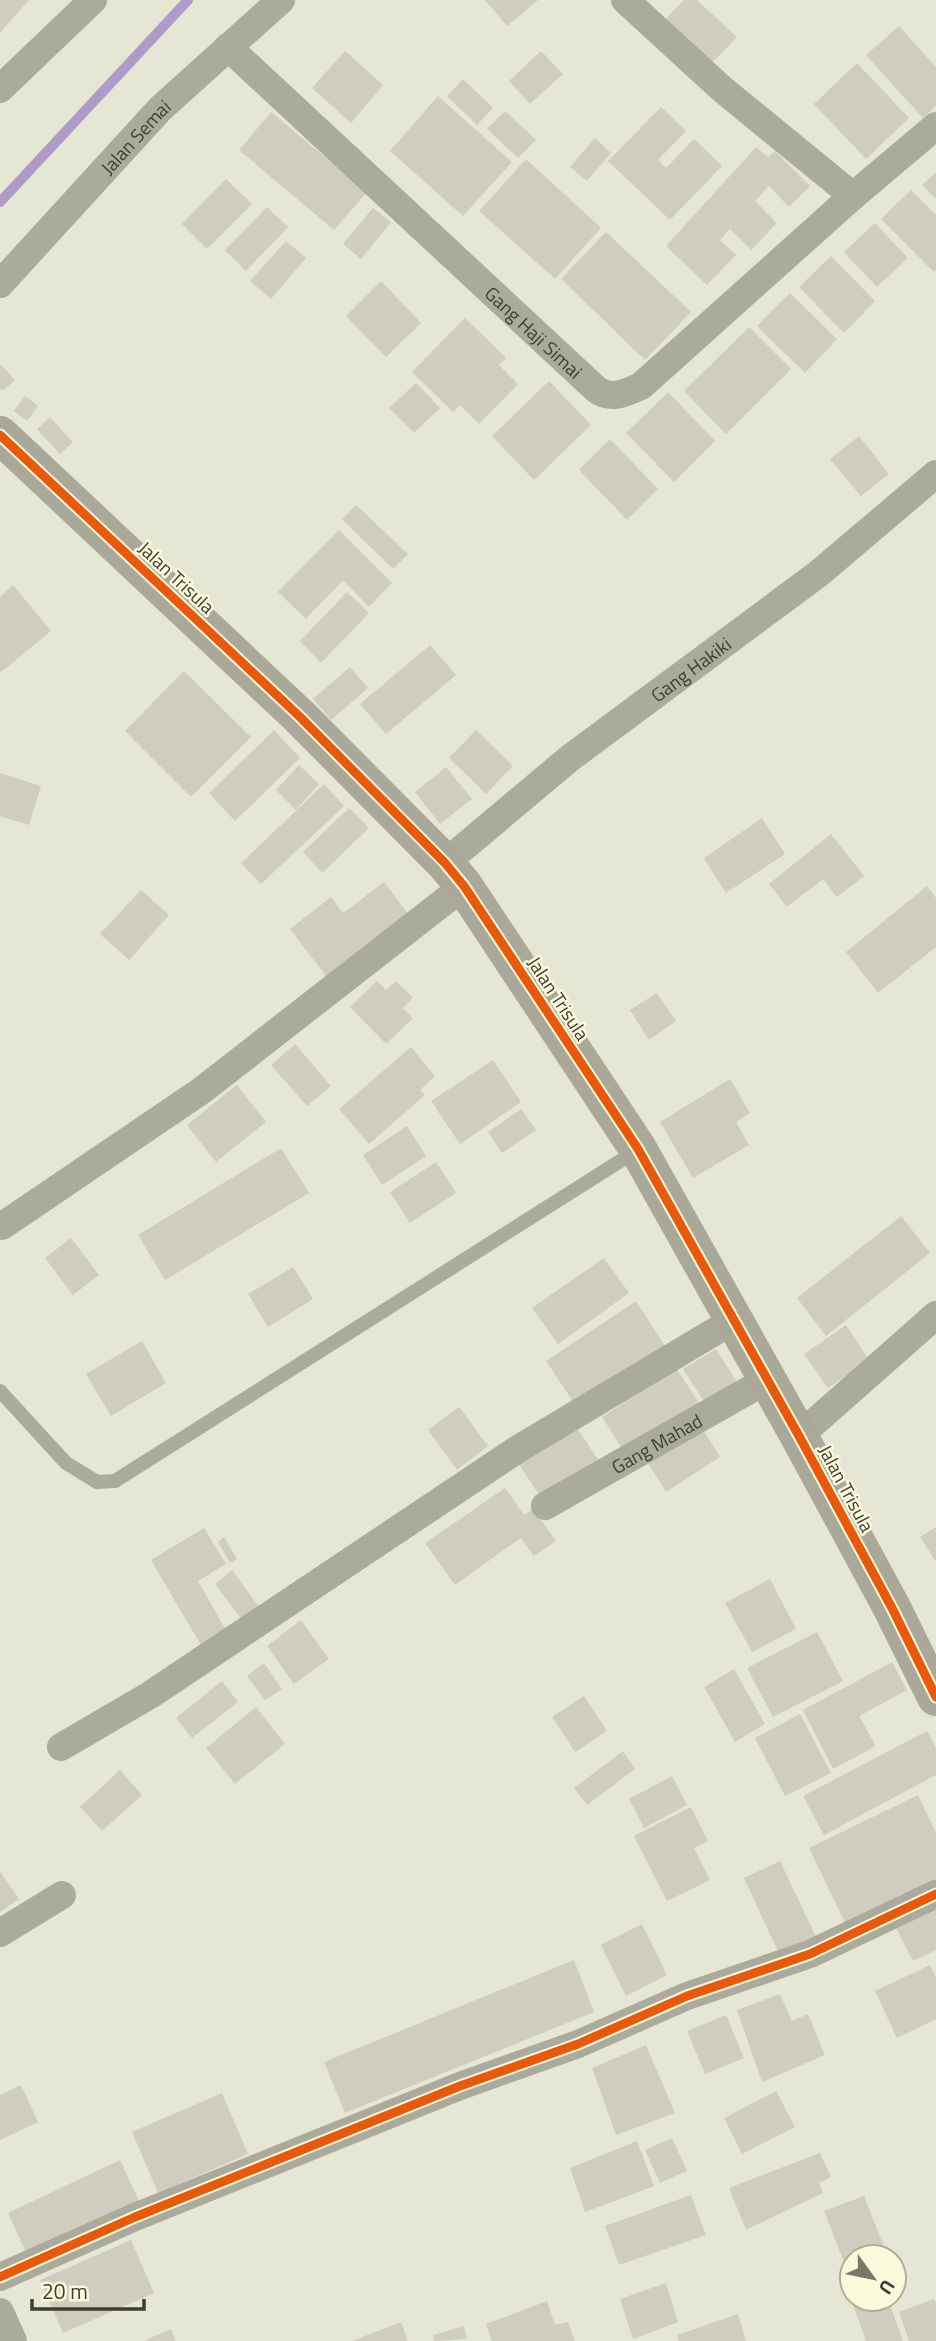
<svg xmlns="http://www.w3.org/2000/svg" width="936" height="2341" viewBox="0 0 936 2341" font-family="'Titillium Web',sans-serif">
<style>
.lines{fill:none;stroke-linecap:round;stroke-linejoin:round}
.stream{stroke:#af9bc7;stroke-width:10}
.building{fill:#cecdc0}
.lane{stroke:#aaaa9d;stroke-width:14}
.street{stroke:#aaaa9d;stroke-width:28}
.secondary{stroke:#a9a899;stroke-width:38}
.cycleway-casing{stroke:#fbf9db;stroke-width:13}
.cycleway{stroke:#e8590c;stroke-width:9}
.labels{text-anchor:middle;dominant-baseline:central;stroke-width:5;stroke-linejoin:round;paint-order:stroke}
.street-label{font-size:19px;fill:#3e3d31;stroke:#fbf9db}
</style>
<rect width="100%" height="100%" fill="#e6e6d5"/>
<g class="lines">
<!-- stream -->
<path class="stream" d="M 0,202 L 188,0"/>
</g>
<!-- building -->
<path class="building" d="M 0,0 L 29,0 L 0,33 Z
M 485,0 L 538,0 L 507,26 Z
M 684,0 L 697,0 L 737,37 L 711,64 L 665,20 Z
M 899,26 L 936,67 L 936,106 L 923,118 L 866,55 Z
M 345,51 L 383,85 L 351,123 L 312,88 Z
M 541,51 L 563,74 L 530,104 L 509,81 Z
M 857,63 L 909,118 L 866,159 L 814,104 Z
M 463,79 L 493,108 L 477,125 L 447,96 Z
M 438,96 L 512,162 L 463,216 L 390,151 Z
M 661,107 L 686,131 L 658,160 L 666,168 L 694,139 L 722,166 L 670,220 L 608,161 Z
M 505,111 L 536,140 L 518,158 L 487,129 Z
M 271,112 L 367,192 L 334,230 L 239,150 Z
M 595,138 L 611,153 L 587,181 L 570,167 Z
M 756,147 L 768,157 L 775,151 L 810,186 L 789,207 L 769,186 L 755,201 L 777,223 L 751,250 L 730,229 L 720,240 L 736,255 L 707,285 L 666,246 Z
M 526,159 L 601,228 L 555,279 L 479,211 Z
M 936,172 L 936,199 L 922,185 Z
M 226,179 L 252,204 L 207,249 L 182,224 Z
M 911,190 L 936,215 L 936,270 L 934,272 L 881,219 Z
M 267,207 L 288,227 L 246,271 L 225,250 Z
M 373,208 L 391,222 L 361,259 L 343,244 Z
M 875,223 L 908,258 L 877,287 L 844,252 Z
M 606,232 L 691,312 L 645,360 L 561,279 Z
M 286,241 L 306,258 L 271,299 L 250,281 Z
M 831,256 L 875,301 L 844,333 L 799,287 Z
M 381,281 L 421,323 L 386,357 L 346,316 Z
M 790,293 L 837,339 L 805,373 L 757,326 Z
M 465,318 L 506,358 L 499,365 L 518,384 L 479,424 L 460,405 L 453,412 L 412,372 Z
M 749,327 L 791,369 L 726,434 L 684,391 Z
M 0,364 L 15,380 L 2,391 L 0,388 Z
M 549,381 L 591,425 L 534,480 L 492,436 Z
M 416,383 L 440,408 L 414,433 L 389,408 Z
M 668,392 L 715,441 L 674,482 L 626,433 Z
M 25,396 L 38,406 L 27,421 L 14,411 Z
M 50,417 L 73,442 L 60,454 L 37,429 Z
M 859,436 L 889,474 L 861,496 L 830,459 Z
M 610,439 L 658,489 L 627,520 L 579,470 Z
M 356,505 L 408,554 L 393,569 L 342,519 Z
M 339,530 L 392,583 L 369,607 L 343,580 L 306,619 L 278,592 Z
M 13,585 L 51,631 L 0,673 L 0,597 Z
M 347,592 L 369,613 L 321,663 L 300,641 Z
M 430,645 L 456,675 L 386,734 L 360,704 Z
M 350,667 L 368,688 L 331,720 L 313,699 Z
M 184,671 L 251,737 L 191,797 L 125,731 Z
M 274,730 L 300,758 L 235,821 L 209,793 Z
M 476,730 L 513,766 L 486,794 L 449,758 Z
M 299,765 L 319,784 L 296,810 L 276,790 Z
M 446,767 L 472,799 L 440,824 L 415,792 Z
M 0,773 L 41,786 L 29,825 L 0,816 Z
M 324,784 L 344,806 L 261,884 L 241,863 Z
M 349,808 L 369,828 L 322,873 L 303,852 Z
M 762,818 L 785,854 L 726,893 L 704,858 Z
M 831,834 L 864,876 L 837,897 L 823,879 L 787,907 L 769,884 Z
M 384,882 L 408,914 L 326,976 L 290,929 L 331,897 L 343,913 Z
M 927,886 L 936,898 L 936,947 L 878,993 L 846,952 Z
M 141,890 L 169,915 L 129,960 L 100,934 Z
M 377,981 L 386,990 L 396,981 L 413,998 L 403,1008 L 413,1018 L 386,1044 L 350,1007 Z
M 657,993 L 676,1021 L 649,1040 L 630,1010 Z
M 295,1044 L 331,1086 L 307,1106 L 271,1065 Z
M 411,1047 L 435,1076 L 420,1090 L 425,1095 L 369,1144 L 339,1109 Z
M 493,1060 L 521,1102 L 460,1144 L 431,1101 Z
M 730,1079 L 750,1113 L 736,1122 L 749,1145 L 693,1178 L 660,1122 Z
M 237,1085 L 266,1122 L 216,1162 L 187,1125 Z
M 521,1109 L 536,1130 L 502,1153 L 488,1132 Z
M 407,1126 L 426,1156 L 382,1185 L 363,1155 Z
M 281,1148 L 309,1193 L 165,1280 L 138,1235 Z
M 436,1162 L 456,1193 L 410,1223 L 390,1192 Z
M 901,1216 L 930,1253 L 826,1336 L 797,1298 Z
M 71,1238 L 99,1275 L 73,1295 L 45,1258 Z
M 604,1258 L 629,1293 L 558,1344 L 532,1308 Z
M 293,1267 L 313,1299 L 268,1327 L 248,1294 Z
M 636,1301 L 665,1346 L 576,1406 L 546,1361 Z
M 846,1325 L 869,1360 L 828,1388 L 804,1354 Z
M 142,1341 L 166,1383 L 111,1416 L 86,1374 Z
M 716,1349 L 739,1385 L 706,1405 L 683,1369 Z
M 677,1369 L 699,1403 L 624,1451 L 602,1417 Z
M 459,1407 L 488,1446 L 457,1470 L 428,1430 Z
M 699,1423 L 720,1457 L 666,1492 L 645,1458 Z
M 575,1425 L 599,1461 L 542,1499 L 518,1463 Z
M 505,1488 L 524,1515 L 533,1509 L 556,1541 L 534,1556 L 521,1538 L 455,1585 L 425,1543 Z
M 936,1527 L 936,1562 L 920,1537 Z
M 204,1528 L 226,1564 L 198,1581 L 230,1637 L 205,1652 L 151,1560 Z
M 224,1537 L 237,1559 L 230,1563 L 218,1542 Z
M 232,1570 L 262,1611 L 245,1624 L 215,1584 Z
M 770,1579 L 796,1629 L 752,1652 L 725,1603 Z
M 301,1620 L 329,1659 L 294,1684 L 267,1646 Z
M 817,1632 L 843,1681 L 773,1717 L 747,1668 Z
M 892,1662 L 907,1690 L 859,1716 L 876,1746 L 833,1769 L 803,1710 Z
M 264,1663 L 282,1689 L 265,1700 L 247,1676 Z
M 734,1669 L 765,1724 L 735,1742 L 704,1687 Z
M 222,1681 L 238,1702 L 192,1738 L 176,1718 Z
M 584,1696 L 607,1731 L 575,1752 L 552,1717 Z
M 256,1707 L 285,1744 L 235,1784 L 206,1748 Z
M 800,1714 L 831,1773 L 785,1796 L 755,1738 Z
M 927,1731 L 936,1748 L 936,1775 L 824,1835 L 803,1796 Z
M 623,1751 L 635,1769 L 587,1805 L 574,1788 Z
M 120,1770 L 142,1795 L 102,1831 L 80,1807 Z
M 672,1776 L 687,1805 L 644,1828 L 629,1799 Z
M 918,1795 L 936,1833 L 936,1888 L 849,1931 L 809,1848 Z
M 691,1807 L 708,1841 L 694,1848 L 710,1880 L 667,1901 L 634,1836 Z
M 780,1861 L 817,1939 L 780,1956 L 744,1878 Z
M 0,1871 L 19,1899 L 0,1912 Z
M 936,1903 L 936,1950 L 913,1961 L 894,1924 Z
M 642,1924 L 667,1975 L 626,1996 L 601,1945 Z
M 574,1960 L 594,2012 L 345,2113 L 324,2062 Z
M 930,1965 L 936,1978 L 936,2019 L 897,2038 L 875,1991 Z
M 780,1994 L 792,2021 L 808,2014 L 825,2055 L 762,2082 L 737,2010 Z
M 726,2015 L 744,2058 L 705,2074 L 687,2031 Z
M 646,2045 L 675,2113 L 616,2135 L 592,2068 Z
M 21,2085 L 38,2122 L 0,2140 L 0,2095 Z
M 776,2091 L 795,2127 L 742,2154 L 724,2118 Z
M 222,2093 L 248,2154 L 158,2193 L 132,2132 Z
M 672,2138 L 687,2171 L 660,2183 L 645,2150 Z
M 637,2141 L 654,2186 L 585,2212 L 570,2168 Z
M 820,2153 L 831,2177 L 819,2183 L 823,2193 L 746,2230 L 729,2188 Z
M 120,2160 L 141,2205 L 29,2259 L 8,2213 Z
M 691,2195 L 706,2235 L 619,2265 L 605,2226 Z
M 864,2196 L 885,2249 L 864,2257 L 852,2257 L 852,2262 L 845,2265 L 824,2211 Z
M 131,2240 L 154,2293 L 63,2333 L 40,2280 Z
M 666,2283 L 678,2322 L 633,2339 L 620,2299 Z
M 851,2299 L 888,2299 L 903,2341 L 866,2341 Z
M 934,2299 L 936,2303 L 936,2341 L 909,2341 L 899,2312 Z
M 547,2301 L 555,2325 L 568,2322 L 575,2341 L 492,2341 L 486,2324 Z
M 738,2314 L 746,2341 L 679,2341 L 677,2335 Z
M 401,2322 L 408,2341 L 352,2341 Z
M 464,2326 L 467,2339 L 434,2341 L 433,2335 Z
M 171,2329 L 176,2341 L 144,2341 Z"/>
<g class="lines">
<!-- lane -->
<path class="lane" d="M 0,1391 L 66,1463 L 97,1482 L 115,1481 L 636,1151"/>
<!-- street -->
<g class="street">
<path d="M 625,0 L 722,89 L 853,196"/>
<path id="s1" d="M 228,47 L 597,390 C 612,400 625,393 641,386 L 853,196 L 936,126"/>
<path d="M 0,89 L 93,0"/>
<path id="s2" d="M 0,284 L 160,109 L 281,0"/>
<path id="s3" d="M 445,863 L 570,758 L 818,574 L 936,474"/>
<path d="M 2,1226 L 201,1091 L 464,886"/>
<path d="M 799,1436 L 936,1315"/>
<path id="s4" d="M 545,1506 L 767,1380"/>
<path d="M 61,1747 L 150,1695 L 518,1449 L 734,1320"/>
<path d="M 0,1933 L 62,1895"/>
<path d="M 0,2277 L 135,2217 L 460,2086 L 578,2044 L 687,1996 L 810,1954 L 936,1894"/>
<path d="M 0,2312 L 13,2341"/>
</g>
<!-- secondary -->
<path class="secondary" d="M 0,435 L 299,716 L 445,863 L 464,886 L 638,1149 L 799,1436 L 892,1608 L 936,1697"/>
<!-- cycleway casing -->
<g class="cycleway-casing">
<path id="cycleway" d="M 0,435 L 299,716 L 445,863 L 464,886 L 638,1149 L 799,1436 L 892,1608 L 936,1697
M 0,2277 L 135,2217 L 460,2086 L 578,2044 L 687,1996 L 810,1954 L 936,1894"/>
</g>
<!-- cycleway -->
<use href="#cycleway" class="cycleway"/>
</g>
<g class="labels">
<!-- street labels -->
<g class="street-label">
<text stroke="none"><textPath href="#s2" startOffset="200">Jalan Semai</textPath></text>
<text stroke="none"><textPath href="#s1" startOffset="418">Gang Haji Simai</textPath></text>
<text transform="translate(177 577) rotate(43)">Jalan Trisula</text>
<text stroke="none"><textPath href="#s3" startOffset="313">Gang Hakiki</textPath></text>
<text transform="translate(559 998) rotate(57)">Jalan Trisula</text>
<text stroke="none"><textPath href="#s4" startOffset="128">Gang Mahad</textPath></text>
<text transform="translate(847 1488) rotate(62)">Jalan Trisula</text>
</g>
</g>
<!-- north arrow -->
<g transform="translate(873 2278) rotate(123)"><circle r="33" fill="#fbf9db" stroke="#afae97" stroke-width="2"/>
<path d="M0-5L12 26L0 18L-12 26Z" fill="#79786a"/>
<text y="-10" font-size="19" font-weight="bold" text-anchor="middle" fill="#3e3d31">U</text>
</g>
<!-- scale -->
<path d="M32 2299v10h112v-10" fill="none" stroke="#3e3d31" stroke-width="3.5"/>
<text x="42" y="2299" font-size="21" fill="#3e3d31" stroke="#fbf9db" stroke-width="5" paint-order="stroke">20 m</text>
</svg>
